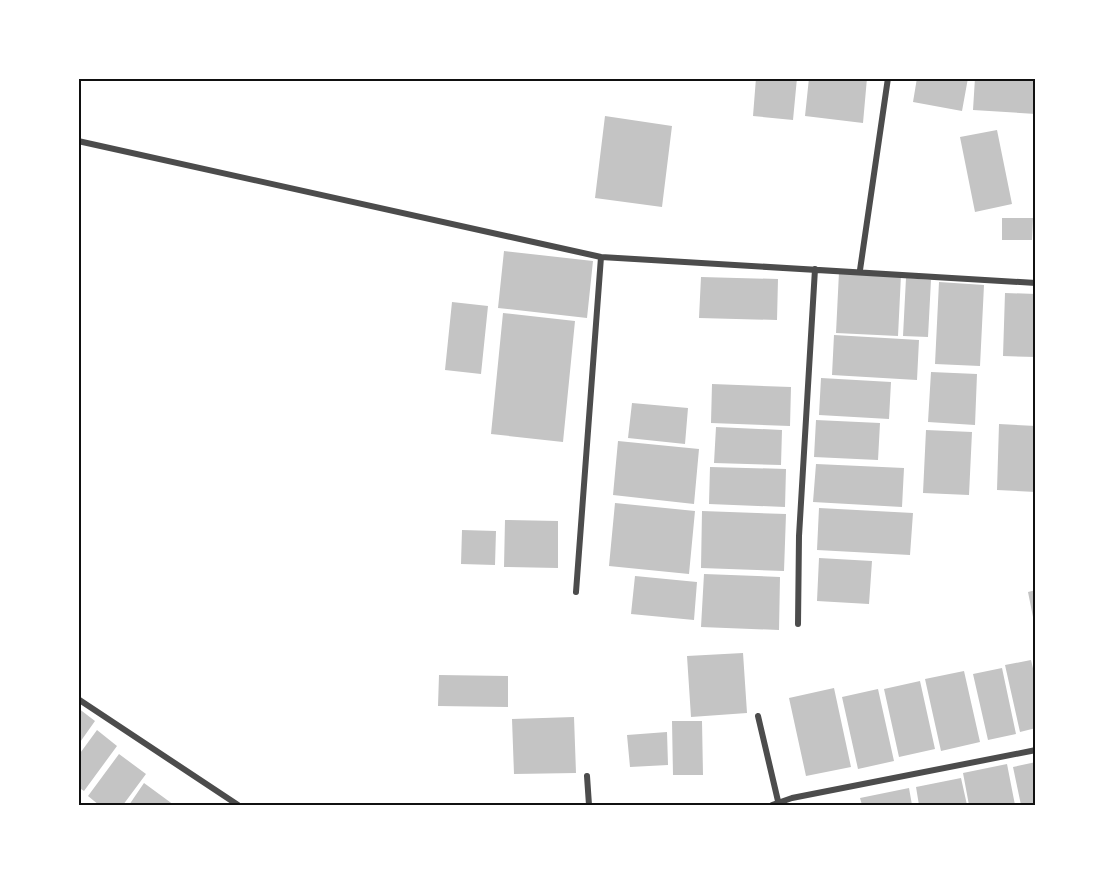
<svg xmlns="http://www.w3.org/2000/svg" width="1114" height="883" viewBox="0 0 1114 883" font-family="'Public Sans',sans-serif">
<style>
.building{fill:#c4c4c4}
.lines{fill:none;stroke-linecap:round;stroke-linejoin:round}
.minor{stroke:#4c4c4c;stroke-width:6}
.neatline{fill:none;stroke:#111;stroke-width:2}
</style>
<rect width="100%" height="100%" fill="#fff"/>
<!-- building -->
<path class="building" d="M 756,78 L 797,78 L 793,120 L 753,116 Z
M 809,78 L 867,78 L 863,123 L 805,116 Z
M 917,78 L 968,78 L 962,111 L 913,102 Z
M 975,78 L 1036,78 L 1036,114 L 973,110 Z
M 605,116 L 672,126 L 662,207 L 595,198 Z
M 997,130 L 1012,204 L 975,212 L 960,137 Z
M 1002,218 L 1033,218 L 1032,240 L 1002,240 Z
M 504,251 L 593,261 L 587,318 L 498,308 Z
M 839,272 L 901,275 L 898,336 L 836,333 Z
M 701,277 L 778,279 L 777,320 L 699,318 Z
M 906,278 L 931,280 L 928,337 L 903,336 Z
M 939,282 L 984,285 L 980,366 L 935,364 Z
M 1005,293 L 1036,294 L 1036,357 L 1003,356 Z
M 452,302 L 488,306 L 481,374 L 445,370 Z
M 503,313 L 575,321 L 563,442 L 491,434 Z
M 834,335 L 919,340 L 917,380 L 832,375 Z
M 931,372 L 977,374 L 975,425 L 928,422 Z
M 821,378 L 891,382 L 889,419 L 819,415 Z
M 712,384 L 791,387 L 790,426 L 711,423 Z
M 632,403 L 688,408 L 685,444 L 628,438 Z
M 816,420 L 880,423 L 878,460 L 814,457 Z
M 999,424 L 1036,426 L 1036,492 L 997,490 Z
M 716,427 L 782,430 L 781,465 L 714,463 Z
M 926,430 L 972,432 L 969,495 L 923,493 Z
M 618,441 L 699,449 L 694,504 L 613,495 Z
M 816,464 L 904,468 L 902,507 L 813,502 Z
M 710,467 L 786,469 L 785,507 L 709,504 Z
M 615,503 L 695,511 L 689,574 L 609,566 Z
M 819,508 L 913,513 L 910,555 L 817,550 Z
M 702,511 L 786,514 L 784,571 L 701,568 Z
M 505,520 L 558,521 L 558,568 L 504,567 Z
M 462,530 L 496,531 L 495,565 L 461,564 Z
M 819,558 L 872,561 L 869,604 L 817,601 Z
M 704,574 L 780,577 L 779,630 L 701,627 Z
M 635,576 L 697,582 L 694,620 L 631,614 Z
M 1036,590 L 1036,626 L 1035,627 L 1028,592 Z
M 743,653 L 747,713 L 691,717 L 687,656 Z
M 1031,660 L 1036,681 L 1036,728 L 1020,732 L 1005,665 Z
M 1002,668 L 1016,734 L 988,740 L 973,674 Z
M 964,671 L 980,742 L 941,751 L 925,679 Z
M 439,675 L 508,676 L 508,707 L 438,706 Z
M 920,681 L 935,749 L 899,757 L 884,689 Z
M 834,688 L 851,767 L 806,776 L 789,698 Z
M 878,689 L 894,761 L 858,769 L 842,697 Z
M 78,708 L 95,721 L 78,745 Z
M 574,717 L 576,773 L 514,774 L 512,719 Z
M 672,721 L 702,721 L 703,775 L 673,775 Z
M 97,730 L 117,746 L 84,791 L 78,787 L 78,756 Z
M 667,732 L 668,765 L 630,767 L 627,735 Z
M 119,754 L 146,774 L 123,805 L 99,805 L 88,796 Z
M 1036,762 L 1036,805 L 1021,805 L 1013,767 Z
M 1007,764 L 1015,805 L 969,805 L 963,773 Z
M 961,778 L 967,805 L 919,805 L 916,787 Z
M 144,783 L 174,805 L 129,805 Z
M 909,788 L 912,805 L 862,805 L 860,798 Z"/>
<g class="lines">
<!-- minor -->
<path class="minor" d="M 78,141 L 601,257 L 1036,283
M 860,270 L 888,78
M 576,592 L 601,257
M 798,624 L 799,536 L 815,269
M 78,699 L 238,805
M 758,716 L 778,801
M 587,776 L 589,805
M 772,805 L 792,798 L 1036,750"/>
</g>
<!-- border -->
<rect width="1114" height="883" fill="none" stroke="#ffffff" stroke-width="159"/>
<rect x="80" y="80" width="954" height="724" class="neatline"/>
</svg>
